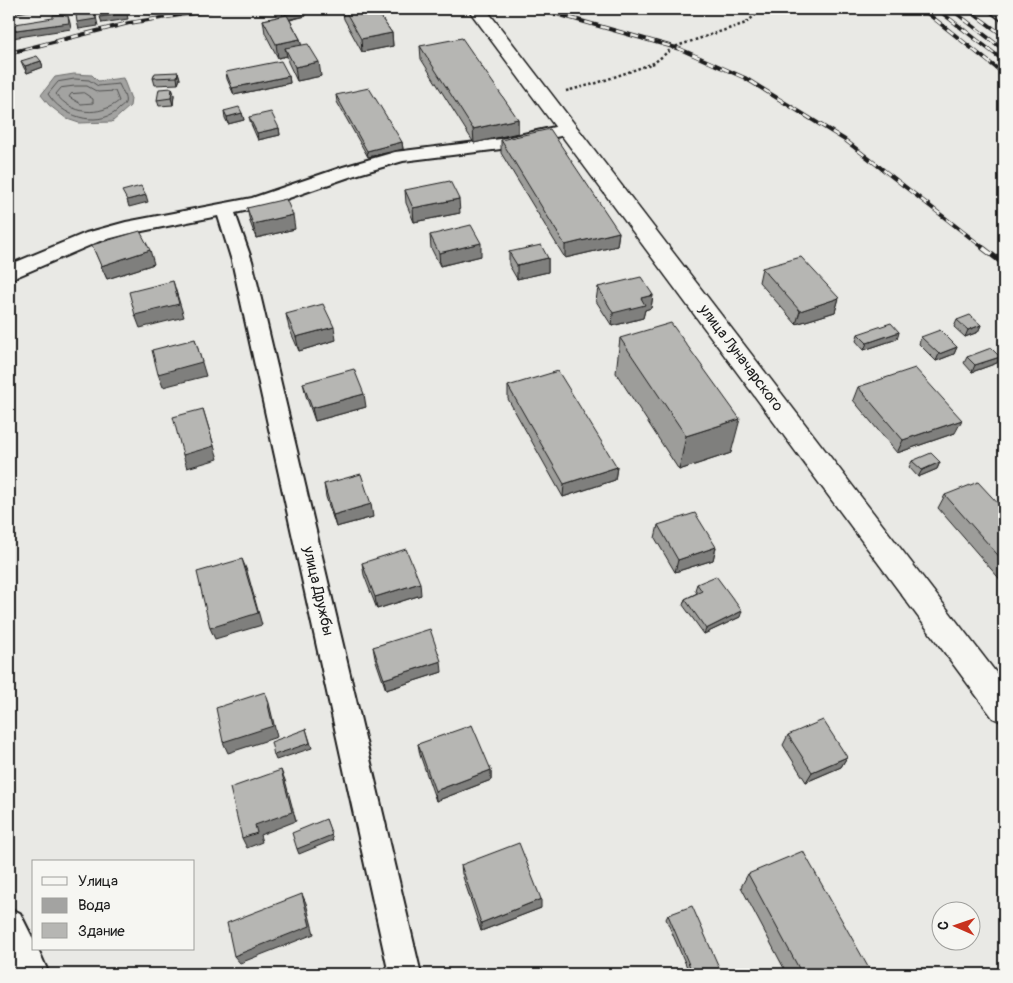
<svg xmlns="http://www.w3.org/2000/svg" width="1013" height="983" viewBox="0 0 1013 983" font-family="Pangolin,sans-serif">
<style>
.water{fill:#a3a3a1;stroke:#6d6d6c}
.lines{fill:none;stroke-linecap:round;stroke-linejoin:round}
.shore{stroke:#525251;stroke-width:1}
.service-casing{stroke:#1c1c1c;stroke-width:4}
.minor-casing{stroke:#1c1c1c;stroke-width:4}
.tertiary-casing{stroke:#1c1c1c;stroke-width:3}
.path{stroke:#1c1c1c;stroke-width:2.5;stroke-dasharray:2.5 2.5;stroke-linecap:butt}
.service{fill:#f6f6f2;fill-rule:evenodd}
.minor{fill:#f6f6f2;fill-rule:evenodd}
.tertiary{fill:#f6f6f2;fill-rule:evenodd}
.rail-far1-casing{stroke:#1c1c1c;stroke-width:4}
.rail-casing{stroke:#1c1c1c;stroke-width:5.5}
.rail-far1{stroke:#f6f6f2;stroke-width:2.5;stroke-dasharray:8;stroke-linecap:butt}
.rail{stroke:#f6f6f2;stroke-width:4;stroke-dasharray:11;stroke-linecap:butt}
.wall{fill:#9d9d9a;stroke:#1c1c1c}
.shaded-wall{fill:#7f7f7d;stroke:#1c1c1c}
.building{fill:#b6b6b3;stroke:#1c1c1c}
.labels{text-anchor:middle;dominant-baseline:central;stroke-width:4.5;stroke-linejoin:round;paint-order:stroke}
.street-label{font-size:15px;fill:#1c1c1c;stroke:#f6f6f2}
</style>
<rect width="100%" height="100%" fill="#e9e9e5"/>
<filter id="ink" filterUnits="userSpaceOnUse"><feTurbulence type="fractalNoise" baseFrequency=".02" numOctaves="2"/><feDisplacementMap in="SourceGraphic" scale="10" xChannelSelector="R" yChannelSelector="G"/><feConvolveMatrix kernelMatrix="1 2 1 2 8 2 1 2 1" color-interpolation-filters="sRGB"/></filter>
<g filter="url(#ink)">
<!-- water -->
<path class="water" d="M 74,74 L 92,75 L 98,81 L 123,78 L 131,99 L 130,106 L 112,122 L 79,123 L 67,119 L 49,105 L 41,95 L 55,77 Z"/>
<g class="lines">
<!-- shore -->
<path class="shore" d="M 75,79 L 89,80 L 98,86 L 119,84 C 121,89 127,98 125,103 C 124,106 119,108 117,111 C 95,128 62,116 48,94 L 58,82 Z
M 75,86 L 87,86 L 98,92 L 115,91 L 119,101 C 99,117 72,115 56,94 L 61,88 Z
M 84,93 L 93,99 L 93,103 L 81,104 L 69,97 L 71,94 Z"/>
<!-- service casing -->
<g class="service-casing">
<path id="service" d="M 987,9 L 996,9 L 1004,16 L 1004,22 Z"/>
</g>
<!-- minor casing -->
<g class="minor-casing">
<path id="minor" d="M 568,124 L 574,125 L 577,129 L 574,133 L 501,149 L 403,161 L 355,175 L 263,207 L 235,213 L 252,261 L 421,974 L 389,974 L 232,261 L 218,216 L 127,234 L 100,241 L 9,280 L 9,265 L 86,233 L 126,222 L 252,198 L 343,167 L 395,152 L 501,139 Z
M 9,908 L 20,913 L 34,941 L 34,949 L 38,949 L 49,974 L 16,974 L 9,958 Z"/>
</g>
<!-- tertiary casing -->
<g class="tertiary-casing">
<path id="tertiary" d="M 468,9 L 486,9 L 1004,683 L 1004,723 L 993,718 Z"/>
</g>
<!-- path -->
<path class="path" d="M 566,91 L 594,84 L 654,63 L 674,47 L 746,23 L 762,9"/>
<!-- service -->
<use href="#service" class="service"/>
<!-- minor -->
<use href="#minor" class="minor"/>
<!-- tertiary -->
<use href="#tertiary" class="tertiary"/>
<!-- rail-far1 casing -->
<g class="rail-far1-casing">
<path id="rail-far1" d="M 539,9 L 680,49 L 745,78 L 845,140 L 985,249
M 922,9 L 1004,74
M 937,9 L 1004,61
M 951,9 L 1004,50
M 967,9 L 1004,36
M 9,53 L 129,23 L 219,9"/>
</g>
<!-- rail casing -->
<g class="rail-casing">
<path id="rail" d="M 983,248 L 1004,264"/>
</g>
<!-- rail-far1 -->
<use href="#rail-far1" class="rail-far1"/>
<!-- rail -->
<use href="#rail" class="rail"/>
</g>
<!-- wall -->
<path class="wall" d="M 280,9 L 304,9 L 306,16 L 290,20 L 300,39 L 301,45 L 321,76 L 297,81 L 288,62 L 287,56 L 278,58 L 265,33 L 263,20 L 283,16 Z
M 342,9 L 375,9 L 392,33 L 393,46 L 362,52 L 344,19 Z
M 420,46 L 518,119 L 518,133 L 474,143 L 421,59 Z
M 21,61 L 41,61 L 43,67 L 27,73 L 24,68 Z
M 178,72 L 180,79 L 178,84 L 155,85 L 153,78 Z
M 226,72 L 289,76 L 290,83 L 234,95 L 227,79 Z
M 172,88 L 174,95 L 173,105 L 159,106 L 157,100 Z
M 336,95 L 402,142 L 403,149 L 368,157 L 337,102 Z
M 224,111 L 242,113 L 244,120 L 228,124 L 225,118 Z
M 249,117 L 279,128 L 280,135 L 258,140 L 251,124 Z
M 501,140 L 619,232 L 617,246 L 565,258 L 501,153 Z
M 405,190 L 460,213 L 414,222 L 406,203 Z
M 247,208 L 295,229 L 256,238 L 250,222 Z
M 430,235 L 481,256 L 440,266 L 431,248 Z
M 92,245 L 154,264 L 107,279 Z
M 509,252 L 548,258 L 548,272 L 517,279 L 509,265 Z
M 762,268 L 839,298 L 835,312 L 796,324 L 759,282 Z
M 598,287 L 653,295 L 651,308 L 645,310 L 643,318 L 612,326 L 596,301 Z
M 286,314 L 336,340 L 299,351 L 289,328 Z
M 957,320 L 981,325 L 978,332 L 965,337 L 954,327 Z
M 899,332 L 897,339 L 864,350 L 856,341 L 858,334 Z
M 921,337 L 957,347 L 954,354 L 936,361 L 919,344 Z
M 620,338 L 731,453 L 679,470 L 616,373 Z
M 967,357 L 1000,357 L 997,363 L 972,372 L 964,363 Z
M 303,383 L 366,407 L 315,421 L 306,396 Z
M 508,386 L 617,467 L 615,480 L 563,497 L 508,399 Z
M 858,387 L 955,433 L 897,453 L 853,400 Z
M 912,461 L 940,462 L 937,469 L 918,477 L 909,467 Z
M 324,484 L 373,517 L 336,527 L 326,497 Z
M 945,495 L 1004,510 L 1004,584 L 938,508 Z
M 658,525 L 716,547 L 713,560 L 675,572 L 655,538 Z
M 362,563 L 421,595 L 377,609 L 364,575 Z
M 697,584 L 740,617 L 704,634 L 683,605 L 685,599 L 697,593 L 695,590 Z
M 373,647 L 442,672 L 386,690 L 375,658 Z
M 788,735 L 847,757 L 841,767 L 806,782 L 783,745 Z
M 418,744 L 491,770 L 491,780 L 436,801 L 420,755 Z
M 461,865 L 541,908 L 481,931 L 462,874 Z
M 748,874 L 872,974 L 787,974 L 741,887 Z
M 668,915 L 722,974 L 690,974 L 666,919 Z"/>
<!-- shaded-wall -->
<path class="shaded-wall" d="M 9,9 L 44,9 L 9,14 Z
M 126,9 L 128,19 L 102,23 L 100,17 Z
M 304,10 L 306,16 L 286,20 L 285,14 Z
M 95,12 L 98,26 L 79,29 L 77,22 Z
M 64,14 L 66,20 L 68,16 L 70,23 L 71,29 L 12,38 L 12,42 L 9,42 L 9,31 L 67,23 Z
M 392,33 L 393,46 L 362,52 L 361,39 Z
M 300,39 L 303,52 L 285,48 L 287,56 L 278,58 L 276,44 Z
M 41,61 L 43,67 L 27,73 L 25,66 Z
M 319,62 L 321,76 L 297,81 L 295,67 Z
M 178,72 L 180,79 L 178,84 L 177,77 Z
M 289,76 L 290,83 L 234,95 L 232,88 Z
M 172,88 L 174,95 L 173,105 L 171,98 Z
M 242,113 L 244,120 L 228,124 L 227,117 Z
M 518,119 L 518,133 L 474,143 L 473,129 Z
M 279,128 L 280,135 L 258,140 L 257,133 Z
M 402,142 L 403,149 L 368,157 L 367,151 Z
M 146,195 L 148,202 L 129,207 L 127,200 Z
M 459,199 L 460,213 L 414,222 L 413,208 Z
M 293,215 L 295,229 L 256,238 L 253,224 Z
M 619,232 L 617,246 L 565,258 L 565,245 Z
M 481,243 L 481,256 L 440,266 L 439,253 Z
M 150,250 L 154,264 L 107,279 L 101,266 Z
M 548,258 L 548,272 L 517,279 L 517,265 Z
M 173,281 L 184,317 L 140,328 L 135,315 Z
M 653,295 L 651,308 L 645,310 L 643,318 L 612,326 L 613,313 L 641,298 Z
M 839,298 L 835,312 L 796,324 L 800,311 Z
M 981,325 L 978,332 L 965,337 L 968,330 Z
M 334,327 L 336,340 L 299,351 L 296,337 Z
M 899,332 L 897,339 L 864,350 L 867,343 Z
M 195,339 L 206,376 L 163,387 L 158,374 Z
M 957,347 L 954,354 L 936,361 L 939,354 Z
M 1000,357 L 997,363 L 972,372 L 975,365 Z
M 364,394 L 366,407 L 315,421 L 312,408 Z
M 203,409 L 218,459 L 187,468 L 183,455 Z
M 740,419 L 731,453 L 679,470 L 686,436 Z
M 962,420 L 955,433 L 897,453 L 903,440 Z
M 940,462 L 937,469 L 918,477 L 922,470 Z
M 617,467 L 615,480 L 563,497 L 564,484 Z
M 371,504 L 373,517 L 336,527 L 333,515 Z
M 716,547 L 713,560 L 675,572 L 678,560 Z
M 242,559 L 247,571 L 262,625 L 215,639 L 210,628 Z
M 420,583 L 421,595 L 377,609 L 375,597 Z
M 742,611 L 740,617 L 704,634 L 706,629 Z
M 441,661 L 442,672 L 386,690 L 384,679 Z
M 265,692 L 269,703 L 277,737 L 228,753 L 223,742 Z
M 306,729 L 312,748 L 276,760 L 274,755 Z
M 847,757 L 841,767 L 806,782 L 812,772 Z
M 281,770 L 285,780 L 296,821 L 260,835 L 262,842 L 247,848 L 242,838 Z
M 491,770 L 491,780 L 436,801 L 435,791 Z
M 326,819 L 333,840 L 299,854 L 297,849 Z
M 302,894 L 306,903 L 314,934 L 240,963 L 234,956 Z
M 541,899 L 541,908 L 481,931 L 481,923 Z"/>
<!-- building -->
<path class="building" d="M 117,9 L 125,9 L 126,13 L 100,17 L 99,11 Z
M 282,9 L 304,9 L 304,10 L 285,14 Z
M 344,9 L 375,9 L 392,33 L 361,39 Z
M 95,12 L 96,19 L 77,22 L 76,15 Z
M 64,14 L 65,16 L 68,16 L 69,23 L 9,31 L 10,35 L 9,35 L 9,25 L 53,18 L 53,15 Z
M 287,15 L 300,39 L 276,44 L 263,20 Z
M 462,38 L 518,119 L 473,129 L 420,46 Z
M 308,44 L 319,62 L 295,67 L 285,48 Z
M 37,56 L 41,61 L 25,66 L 21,61 Z
M 281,61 L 289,76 L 232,88 L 226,72 Z
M 178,72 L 177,77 L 153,78 L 155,73 Z
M 172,88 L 171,98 L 157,100 L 159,89 Z
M 369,88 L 402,142 L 367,151 L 336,95 Z
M 239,107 L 242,113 L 227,117 L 224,111 Z
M 271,112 L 279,128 L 257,133 L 249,117 Z
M 550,129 L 619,232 L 565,245 L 501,140 Z
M 450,181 L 459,199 L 413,208 L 405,190 Z
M 141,186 L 146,195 L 127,200 L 122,191 Z
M 286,199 L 293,215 L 253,224 L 247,208 Z
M 471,225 L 481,243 L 439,253 L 430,235 Z
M 140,231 L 150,250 L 101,266 L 92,245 Z
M 541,245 L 548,258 L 517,265 L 509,252 Z
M 801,257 L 839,298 L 800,311 L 762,268 Z
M 641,277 L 653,295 L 641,298 L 645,305 L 613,313 L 598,287 Z
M 173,281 L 179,304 L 135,315 L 129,292 Z
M 323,304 L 334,327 L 296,337 L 286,314 Z
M 970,315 L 981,325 L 968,330 L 957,320 Z
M 671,323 L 740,419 L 686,436 L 620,338 Z
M 891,323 L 899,332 L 867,343 L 858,334 Z
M 940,330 L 957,347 L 939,354 L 921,337 Z
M 195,339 L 202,362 L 158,374 L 152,350 Z
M 991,348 L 1000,357 L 975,365 L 967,357 Z
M 915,368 L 962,420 L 903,440 L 858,387 Z
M 354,369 L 364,394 L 312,408 L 303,383 Z
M 558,371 L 617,467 L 564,484 L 508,386 Z
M 203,409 L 214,446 L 183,455 L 173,417 Z
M 931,453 L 940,462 L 922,470 L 912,461 Z
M 361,474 L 371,504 L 333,515 L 324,484 Z
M 978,482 L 1004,510 L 1004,562 L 945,495 Z
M 695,513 L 716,547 L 678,560 L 658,525 Z
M 406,549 L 420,583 L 375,597 L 362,563 Z
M 242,559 L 258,613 L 210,628 L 197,572 Z
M 716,576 L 742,611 L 706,629 L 685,599 L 702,591 L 697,584 Z
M 430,629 L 441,661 L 384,679 L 373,647 Z
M 265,692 L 273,726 L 223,742 L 216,708 Z
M 823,720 L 847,757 L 812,772 L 788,735 Z
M 472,725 L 491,770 L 435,791 L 418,744 Z
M 306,729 L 310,743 L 274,755 L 271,742 Z
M 281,770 L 292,812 L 255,825 L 257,833 L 242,838 L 230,788 Z
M 326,819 L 332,835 L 297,849 L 292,833 Z
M 519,843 L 541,899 L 481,923 L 461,865 Z
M 803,851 L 872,974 L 802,974 L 748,874 Z
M 302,894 L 310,926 L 234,956 L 227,923 Z
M 692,906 L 722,974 L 693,974 L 668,915 Z"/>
</g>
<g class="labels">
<!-- street labels -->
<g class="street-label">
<text transform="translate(741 358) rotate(53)">улица Луначарского</text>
<text transform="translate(318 591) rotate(77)">улица Дружбы</text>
</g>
</g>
<!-- margin -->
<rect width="1013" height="983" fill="none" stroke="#f6f6f2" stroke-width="30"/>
<rect x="15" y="15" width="983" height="953" fill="none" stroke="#1c1c1c" stroke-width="2" filter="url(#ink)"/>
<!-- legend -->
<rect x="32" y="860" width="162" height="90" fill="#f6f6f2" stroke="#9f9f9c"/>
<rect x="42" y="877" width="25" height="8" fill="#f6f6f2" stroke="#9f9f9c"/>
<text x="78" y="886" font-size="15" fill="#1c1c1c">Улица</text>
<rect x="42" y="898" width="25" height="15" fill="#a3a3a1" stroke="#9f9f9c"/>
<text x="78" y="910" font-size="15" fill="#1c1c1c">Вода</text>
<rect x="42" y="923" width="25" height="15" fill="#b6b6b3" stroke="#9f9f9c"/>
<text x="78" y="936" font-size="15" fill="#1c1c1c">Здание</text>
<!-- north arrow -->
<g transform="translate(956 926) rotate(272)"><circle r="24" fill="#f6f6f2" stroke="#9f9f9c"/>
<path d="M0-4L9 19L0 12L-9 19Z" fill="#c8321e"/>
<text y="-8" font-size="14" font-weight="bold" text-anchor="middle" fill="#1c1c1c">С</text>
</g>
</svg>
